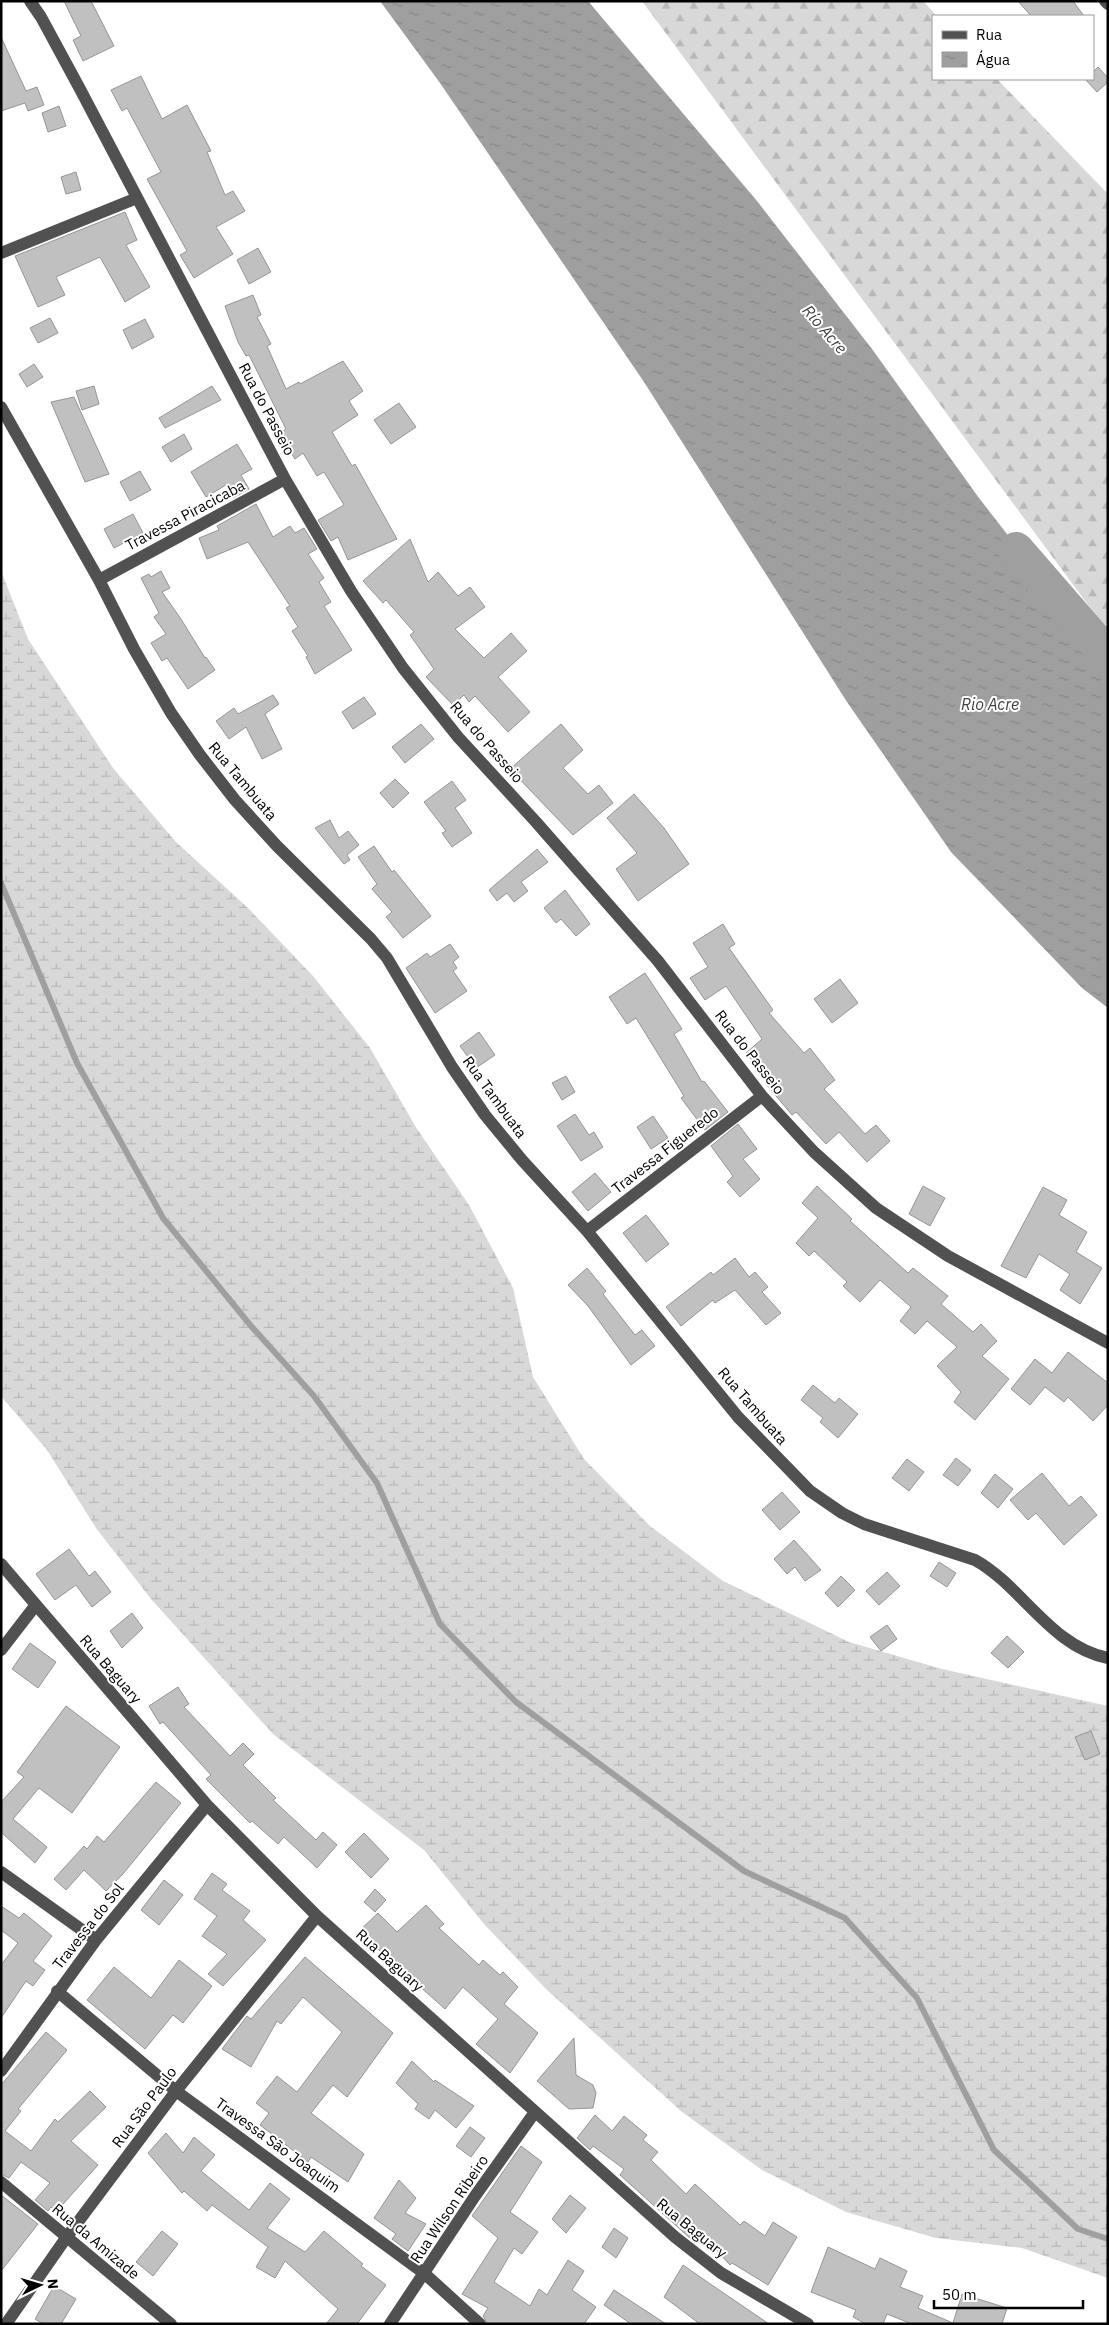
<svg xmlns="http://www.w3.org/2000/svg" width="1109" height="2325" viewBox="0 0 1109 2325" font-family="'IBM Plex Sans',sans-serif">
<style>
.forest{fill:url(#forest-firs)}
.wetland{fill:url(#wetland-marsh)}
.water{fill:url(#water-ripples)}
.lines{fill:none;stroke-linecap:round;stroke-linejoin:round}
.stream{stroke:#9f9f9f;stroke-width:6}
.river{stroke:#9f9f9f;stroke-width:36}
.building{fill:#c0c0c0;stroke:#959595}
.minor{stroke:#515151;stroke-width:12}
.labels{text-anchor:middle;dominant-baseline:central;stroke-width:4;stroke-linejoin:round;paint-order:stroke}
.street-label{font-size:15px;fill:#000;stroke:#fff}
.water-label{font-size:16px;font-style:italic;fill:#404040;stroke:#fff}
</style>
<defs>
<pattern id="forest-firs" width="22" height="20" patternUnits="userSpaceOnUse" patternTransform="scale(1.25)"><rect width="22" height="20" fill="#d8d8d8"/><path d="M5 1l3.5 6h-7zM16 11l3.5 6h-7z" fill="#b8b8b8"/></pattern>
<pattern id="wetland-marsh" width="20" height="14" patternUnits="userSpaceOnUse" patternTransform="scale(1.25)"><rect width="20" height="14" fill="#d8d8d8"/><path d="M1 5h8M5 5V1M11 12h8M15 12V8" fill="none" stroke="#b8b8b8"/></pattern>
<pattern id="water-ripples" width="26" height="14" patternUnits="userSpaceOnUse" patternTransform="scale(1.25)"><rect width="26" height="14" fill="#9f9f9f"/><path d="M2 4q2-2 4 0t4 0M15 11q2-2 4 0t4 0" fill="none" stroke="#878787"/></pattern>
</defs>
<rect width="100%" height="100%" fill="#fff"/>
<!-- forest -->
<path class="forest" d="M 642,1 L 923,1 L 937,16 L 933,16 L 933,79 L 997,79 L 1108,194 L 1108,632 Z"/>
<!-- wetland -->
<path class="wetland" d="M 1,571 L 28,639 L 113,768 L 176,842 L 248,908 L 313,976 L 370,1048 L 417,1129 L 469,1205 L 513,1288 L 533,1377 L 584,1459 L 650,1526 L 723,1581 L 849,1642 L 942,1669 L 1108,1706 L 1108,2278 L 1022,2248 L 936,2238 L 846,2212 L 762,2170 L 682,2112 L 547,1990 L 484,1924 L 424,1850 L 273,1734 L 151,1599 L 96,1528 L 47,1450 L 1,1396 Z"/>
<!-- water -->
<path class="water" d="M 380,1 L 588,1 L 757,201 L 872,349 L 979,498 L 1108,664 L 1108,1008 L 1082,988 L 951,852 L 847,702 L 644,382 L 440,83 Z"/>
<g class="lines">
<!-- stream -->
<path class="stream" d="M 1,883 L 77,1063 L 163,1218 L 251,1326 L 314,1396 L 377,1483 L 440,1624 L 516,1702 L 744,1871 L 845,1918 L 917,1998 L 994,2150 L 1078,2229 L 1108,2239"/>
<!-- river -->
<path class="river" d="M 1016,550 L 1108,656"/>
</g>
<!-- building -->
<path class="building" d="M 64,1 L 91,1 L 114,46 L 83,61 L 73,40 L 81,36 Z
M 1018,1 L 1073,1 L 1084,16 L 1031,16 Z
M 1,37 L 26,91 L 37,87 L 44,105 L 28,111 L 25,103 L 1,111 Z
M 1098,67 L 1108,78 L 1108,82 L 1097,92 L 1085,79 L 1093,79 L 1093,72 Z
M 141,76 L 162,119 L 187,105 L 211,151 L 207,152 L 225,195 L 233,191 L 245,211 L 216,227 L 233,254 L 194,278 L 180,255 L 187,251 L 147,179 L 161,172 L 127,108 L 122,111 L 111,90 Z
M 59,106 L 66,126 L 48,132 L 42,113 Z
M 76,172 L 81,190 L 66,194 L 61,177 Z
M 125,212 L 137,240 L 126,245 L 150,287 L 125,302 L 100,257 L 56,277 L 65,295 L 38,307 L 15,256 Z
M 258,248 L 271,272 L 249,284 L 237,260 Z
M 253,295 L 261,315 L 257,317 L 271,344 L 267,346 L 286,389 L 299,382 L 300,384 L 343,361 L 363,391 L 349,401 L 358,415 L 332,432 L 352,466 L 355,464 L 397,539 L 348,560 L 338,537 L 331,541 L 318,520 L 344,505 L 324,472 L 317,476 L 303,453 L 295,459 L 279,434 L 286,429 L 249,355 L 246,356 L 238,342 L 225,306 Z
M 50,318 L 58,333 L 38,343 L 30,328 Z
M 145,319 L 154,337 L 132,349 L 123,330 Z
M 34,364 L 43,377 L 27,387 L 19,374 Z
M 94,386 L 99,404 L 82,410 L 76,391 Z
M 212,386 L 221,400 L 165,428 L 159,418 Z
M 74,397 L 109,474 L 85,482 L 51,402 Z
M 399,403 L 416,427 L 391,444 L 374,420 Z
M 184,434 L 192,449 L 171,462 L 162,447 Z
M 237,444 L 252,469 L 241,475 L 249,489 L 233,498 L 226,485 L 206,497 L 191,472 Z
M 140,471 L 151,490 L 130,501 L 120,482 Z
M 256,504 L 273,537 L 290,526 L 295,533 L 304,528 L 317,549 L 308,554 L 324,578 L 319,582 L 331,602 L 324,606 L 352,650 L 315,674 L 306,657 L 308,656 L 292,631 L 298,627 L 286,608 L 290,606 L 248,542 L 207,559 L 199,538 L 219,530 L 217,526 Z
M 133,514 L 143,533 L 114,548 L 104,529 Z
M 410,539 L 428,582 L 438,572 L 458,596 L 470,587 L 485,607 L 455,629 L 484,658 L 511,633 L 527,651 L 498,677 L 530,712 L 508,732 L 475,696 L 469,702 L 464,695 L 453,705 L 426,677 L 434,669 L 410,635 L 414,632 L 386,600 L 383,603 L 363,581 Z
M 161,571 L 170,588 L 162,592 L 181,619 L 205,658 L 206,657 L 215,670 L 188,689 L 167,658 L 162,661 L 151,643 L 166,634 L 154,617 L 159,613 L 141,578 L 149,574 L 151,577 Z
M 273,695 L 279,704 L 265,714 L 282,749 L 262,759 L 246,727 L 229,739 L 216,721 L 234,708 L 238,714 Z
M 364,697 L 376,714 L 353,729 L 342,712 Z
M 421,724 L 434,739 L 405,763 L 392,747 Z
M 561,724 L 583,750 L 563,768 L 588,794 L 599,785 L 613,803 L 573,835 L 510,769 Z
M 395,779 L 409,793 L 393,808 L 380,793 Z
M 452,781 L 466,800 L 455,808 L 472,833 L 452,847 L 442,833 L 446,831 L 424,802 Z
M 634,794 L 664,828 L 689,864 L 638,901 L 616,869 L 637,853 L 607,818 Z
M 330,820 L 339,838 L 348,831 L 359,845 L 347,855 L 350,860 L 344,864 L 315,828 Z
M 374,846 L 392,872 L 394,870 L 431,916 L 403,938 L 386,917 L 392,912 L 372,889 L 377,884 L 358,857 Z
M 537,849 L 548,862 L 521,882 L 528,891 L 514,902 L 507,893 L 497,901 L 489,890 Z
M 565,890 L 590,924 L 576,936 L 561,919 L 556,923 L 544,908 Z
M 723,924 L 735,944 L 729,948 L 773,1010 L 769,1013 L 804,1053 L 810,1048 L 835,1080 L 824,1089 L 865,1134 L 876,1125 L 890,1141 L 867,1162 L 839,1132 L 826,1144 L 796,1112 L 792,1115 L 766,1084 L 770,1081 L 746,1053 L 762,1039 L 726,986 L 705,1000 L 690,978 L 708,967 L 693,943 Z
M 450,944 L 459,957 L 453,962 L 457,968 L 453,971 L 467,991 L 435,1013 L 406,968 L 427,953 L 430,957 Z
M 645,973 L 682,1029 L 674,1034 L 702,1082 L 704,1081 L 728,1112 L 705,1130 L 681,1098 L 684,1096 L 636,1018 L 627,1024 L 609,997 Z
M 840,979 L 858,1003 L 832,1023 L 814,999 Z
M 479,1032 L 495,1055 L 476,1068 L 460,1046 Z
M 566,1076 L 575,1092 L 562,1100 L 552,1083 Z
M 575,1114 L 589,1135 L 594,1132 L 603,1147 L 581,1161 L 557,1126 Z
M 653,1116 L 668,1138 L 651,1149 L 637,1127 Z
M 738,1124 L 757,1149 L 743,1159 L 760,1179 L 740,1197 L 727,1182 L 733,1176 L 711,1146 Z
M 595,1173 L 611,1192 L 588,1211 L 572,1192 Z
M 817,1186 L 852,1219 L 850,1221 L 908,1273 L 913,1268 L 948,1296 L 941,1304 L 973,1332 L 981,1324 L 997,1341 L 982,1356 L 1009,1379 L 975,1420 L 954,1402 L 961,1392 L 937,1366 L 957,1347 L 927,1321 L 915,1334 L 900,1321 L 911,1307 L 880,1280 L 860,1302 L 843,1286 L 847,1282 L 814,1251 L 809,1256 L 796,1243 L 818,1218 L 802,1203 Z
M 923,1186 L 945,1198 L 930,1226 L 909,1214 Z
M 1043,1187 L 1067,1200 L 1059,1215 L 1087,1232 L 1076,1252 L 1102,1268 L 1080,1304 L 1060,1290 L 1070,1274 L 1039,1254 L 1026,1278 L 1001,1266 Z
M 646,1215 L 669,1244 L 646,1262 L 623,1233 Z
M 735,1258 L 749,1277 L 755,1272 L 768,1287 L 762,1292 L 781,1313 L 766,1325 L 735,1290 L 715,1303 L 713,1300 L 681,1326 L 666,1307 L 711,1272 L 713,1275 Z
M 587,1268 L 606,1291 L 603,1294 L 635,1335 L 642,1330 L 655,1346 L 631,1365 L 588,1306 L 568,1285 Z
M 1068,1352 L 1108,1383 L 1108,1405 L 1093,1421 L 1068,1397 L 1064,1402 L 1045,1387 L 1030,1405 L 1011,1389 L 1035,1359 L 1052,1373 Z
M 813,1385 L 835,1403 L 839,1398 L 858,1414 L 838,1438 L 820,1422 L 823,1418 L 801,1400 Z
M 956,1458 L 971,1470 L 958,1486 L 943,1475 Z
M 907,1459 L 924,1472 L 909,1491 L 892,1478 Z
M 1042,1473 L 1069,1506 L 1081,1496 L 1097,1515 L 1064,1545 L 1036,1513 L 1028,1520 L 1010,1500 Z
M 995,1474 L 1013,1489 L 998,1508 L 981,1493 Z
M 782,1492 L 800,1512 L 780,1530 L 762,1510 Z
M 794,1540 L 821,1570 L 805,1581 L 795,1567 L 787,1574 L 774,1559 Z
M 69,1549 L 89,1576 L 95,1571 L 111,1592 L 92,1607 L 76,1585 L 55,1600 L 36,1574 Z
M 939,1562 L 956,1573 L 947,1587 L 930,1576 Z
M 887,1572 L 900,1586 L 879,1605 L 866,1591 Z
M 841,1576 L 855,1590 L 838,1607 L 825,1593 Z
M 132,1613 L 143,1628 L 122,1648 L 110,1631 Z
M 887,1625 L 897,1639 L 881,1651 L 870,1637 Z
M 1007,1636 L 1024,1652 L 1008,1668 L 991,1653 Z
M 30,1643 L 56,1662 L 38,1688 L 12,1669 Z
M 178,1687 L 189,1704 L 184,1707 L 230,1756 L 243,1743 L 254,1754 L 243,1765 L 276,1798 L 273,1800 L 316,1840 L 323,1832 L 337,1845 L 317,1868 L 284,1837 L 278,1844 L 252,1821 L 250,1823 L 206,1779 L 211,1775 L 163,1722 L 160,1724 L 149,1706 Z
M 66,1706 L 120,1747 L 72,1813 L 39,1788 L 13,1819 L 47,1847 L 35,1863 L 1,1832 L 1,1802 L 24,1777 L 17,1772 Z
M 1091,1731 L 1100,1754 L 1085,1760 L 1075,1737 Z
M 156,1782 L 181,1803 L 123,1874 L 106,1891 L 84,1870 L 66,1890 L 54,1879 L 84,1846 L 87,1849 L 97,1836 L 104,1842 Z
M 364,1833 L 389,1859 L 371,1878 L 345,1852 Z
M 212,1873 L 227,1884 L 222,1890 L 250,1911 L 243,1920 L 266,1940 L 223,1986 L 208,1974 L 227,1954 L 202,1936 L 217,1916 L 194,1899 Z
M 164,1880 L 183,1895 L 159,1925 L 141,1910 Z
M 375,1889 L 386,1900 L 375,1912 L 364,1902 Z
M 426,1905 L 444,1924 L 439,1928 L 479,1965 L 483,1960 L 500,1975 L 503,1972 L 518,1987 L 504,2004 L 538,2033 L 510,2073 L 476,2044 L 498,2019 L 463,1987 L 445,2009 L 398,1967 L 396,1969 L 372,1942 L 369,1945 L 357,1933 L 378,1913 L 397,1932 Z
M 1,1906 L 19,1918 L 24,1913 L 52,1936 L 33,1961 L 45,1970 L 33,1986 L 26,1981 L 1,2018 L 1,1965 L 18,1943 L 1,1930 Z
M 305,1957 L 393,2033 L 347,2097 L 333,2085 L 311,2113 L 364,2154 L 348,2182 L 311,2157 L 308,2162 L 260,2125 L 269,2113 L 256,2103 L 277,2076 L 297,2092 L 342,2032 L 303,1997 L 281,2024 L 277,2021 L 251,2067 L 222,2049 L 247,2016 L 251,2019 Z
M 179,1960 L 212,1986 L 183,2023 L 173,2015 L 145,2049 L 87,2000 L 114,1967 L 151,1998 Z
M 46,2032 L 67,2050 L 18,2109 L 21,2111 L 5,2131 L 31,2151 L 55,2119 L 58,2122 L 90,2091 L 106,2107 L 71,2141 L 98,2165 L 56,2212 L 51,2207 L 48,2211 L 35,2200 L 50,2183 L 21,2162 L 9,2178 L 1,2174 L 1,2085 Z
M 574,2038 L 576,2075 L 593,2085 L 596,2093 L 593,2108 L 569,2109 L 537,2081 Z
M 412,2061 L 434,2082 L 435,2080 L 474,2106 L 456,2128 L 435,2110 L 429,2119 L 415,2109 L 418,2104 L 396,2083 Z
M 595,2115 L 612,2131 L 624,2116 L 647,2135 L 643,2140 L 658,2152 L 651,2160 L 686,2194 L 695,2184 L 740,2225 L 744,2221 L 765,2236 L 773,2222 L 797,2237 L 768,2285 L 732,2263 L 730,2265 L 699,2231 L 692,2240 L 620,2175 L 624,2169 L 593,2146 L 590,2150 L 577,2138 Z
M 470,2127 L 485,2138 L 471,2157 L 456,2146 Z
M 166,2133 L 183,2153 L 194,2137 L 215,2155 L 201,2171 L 249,2210 L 270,2183 L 290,2199 L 267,2228 L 305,2252 L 324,2231 L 363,2264 L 361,2266 L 386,2285 L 357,2324 L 326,2324 L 338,2309 L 285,2261 L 275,2278 L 256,2267 L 268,2247 L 212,2205 L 207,2211 L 184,2191 L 182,2193 L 148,2153 Z
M 521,2146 L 542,2162 L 510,2212 L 538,2232 L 522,2254 L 514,2248 L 494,2282 L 530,2306 L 539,2289 L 547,2295 L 568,2260 L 584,2271 L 572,2290 L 596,2307 L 584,2324 L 488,2324 L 483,2316 L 488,2308 L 462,2294 L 498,2238 L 472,2216 Z
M 399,2180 L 416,2198 L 405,2213 L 426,2224 L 408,2251 L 392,2239 L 396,2234 L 374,2218 Z
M 1,2195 L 38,2224 L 1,2271 Z
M 570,2195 L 586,2208 L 566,2233 L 552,2219 Z
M 614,2228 L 628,2238 L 616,2258 L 602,2247 Z
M 162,2231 L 178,2244 L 153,2276 L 136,2262 Z
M 828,2247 L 875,2269 L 880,2258 L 907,2271 L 900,2287 L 923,2296 L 918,2308 L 953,2323 L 962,2294 L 1007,2308 L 1002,2324 L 912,2324 L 887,2314 L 883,2324 L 866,2324 L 853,2317 L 856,2310 L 811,2292 Z
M 683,2265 L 706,2281 L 769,2324 L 700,2324 L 664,2297 Z
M 54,2286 L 76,2299 L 61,2324 L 43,2324 L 35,2319 Z
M 614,2290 L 666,2324 L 631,2324 L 604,2305 Z"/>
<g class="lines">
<!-- minor -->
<path class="minor" d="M 30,1 L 41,17 L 80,89 L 285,479 L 351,591 L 403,668 L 458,737 L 536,822 L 658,961 L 762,1096 L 814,1152 L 876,1208 L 948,1256 L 1108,1343
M 1105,1 L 1108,4
M 1,253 L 137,198
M 1,407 L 99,580 L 134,649 L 171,713 L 200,755 L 235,800 L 277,846 L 371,939 L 387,958 L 452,1067 L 485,1115 L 522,1160 L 587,1231 L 738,1417 L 810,1491 L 842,1513 L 864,1524 L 975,1560 C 1022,1586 1051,1647 1108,1658
M 99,580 L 285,479
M 587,1231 L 762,1096
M 1,1564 L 207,1805 L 317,1916 L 675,2237 L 721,2273 L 808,2324
M 1,1650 L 35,1606
M 1,1872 L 96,1940
M 57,1991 L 176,2091 L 425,2274 L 480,2324
M 1,2071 L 96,1940 L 207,1805
M 1,2182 L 171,2324
M 6,2324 L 66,2238 L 176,2091 L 317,1916
M 390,2324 L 475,2196 L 535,2112"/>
</g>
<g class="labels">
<!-- street labels -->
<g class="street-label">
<text transform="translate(267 409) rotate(62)">Rua do Passeio</text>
<text transform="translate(185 515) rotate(-28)">Travessa Piracicaba</text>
<text transform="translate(487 742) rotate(49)">Rua do Passeio</text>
<text transform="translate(243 781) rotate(50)">Rua Tambuata</text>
<text transform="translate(750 1052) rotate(52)">Rua do Passeio</text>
<text transform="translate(495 1097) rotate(54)">Rua Tambuata</text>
<text transform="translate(665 1150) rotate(-38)">Travessa Figueredo</text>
<text transform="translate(753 1406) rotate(49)">Rua Tambuata</text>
<text transform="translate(111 1669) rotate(49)">Rua Baguary</text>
<text transform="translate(88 1926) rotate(-52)">Travessa do Sol</text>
<text transform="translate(390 1960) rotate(42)">Rua Baguary</text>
<text transform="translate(144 2107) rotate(-53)">Rua São Paulo</text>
<text transform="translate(278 2145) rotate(36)">Travessa São Joaquim</text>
<text transform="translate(449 2209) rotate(-56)">Rua Wilson Ribeiro</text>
<text transform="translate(692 2228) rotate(39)">Rua Baguary</text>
<text transform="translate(96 2241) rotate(40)">Rua da Amizade</text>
</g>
<!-- water labels -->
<g class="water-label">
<text transform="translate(825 329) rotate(49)">Río Acre</text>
<text x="990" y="704">Rio Acre</text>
</g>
</g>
<!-- border -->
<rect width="1109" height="2325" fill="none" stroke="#000000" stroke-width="5"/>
<!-- legend -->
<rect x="932" y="15" width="162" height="65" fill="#ffffff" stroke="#999999"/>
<rect x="942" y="31" width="25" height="8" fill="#515151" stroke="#999999"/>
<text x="976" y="40" font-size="15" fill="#000000">Rua</text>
<rect x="942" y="52" width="25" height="15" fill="url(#water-ripples)" stroke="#999999"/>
<text x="976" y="65" font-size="15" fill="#000000">Água</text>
<!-- north arrow -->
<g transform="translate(40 2285) rotate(85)" stroke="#ffffff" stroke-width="4" paint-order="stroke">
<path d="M0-4L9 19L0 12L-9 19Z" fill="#000000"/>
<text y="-8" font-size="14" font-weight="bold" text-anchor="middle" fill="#000000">N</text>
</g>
<!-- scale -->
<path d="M934 2300v8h149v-8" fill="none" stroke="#000000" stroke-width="2.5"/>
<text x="942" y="2300" font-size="15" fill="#000000" stroke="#ffffff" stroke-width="4" paint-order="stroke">50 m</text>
</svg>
